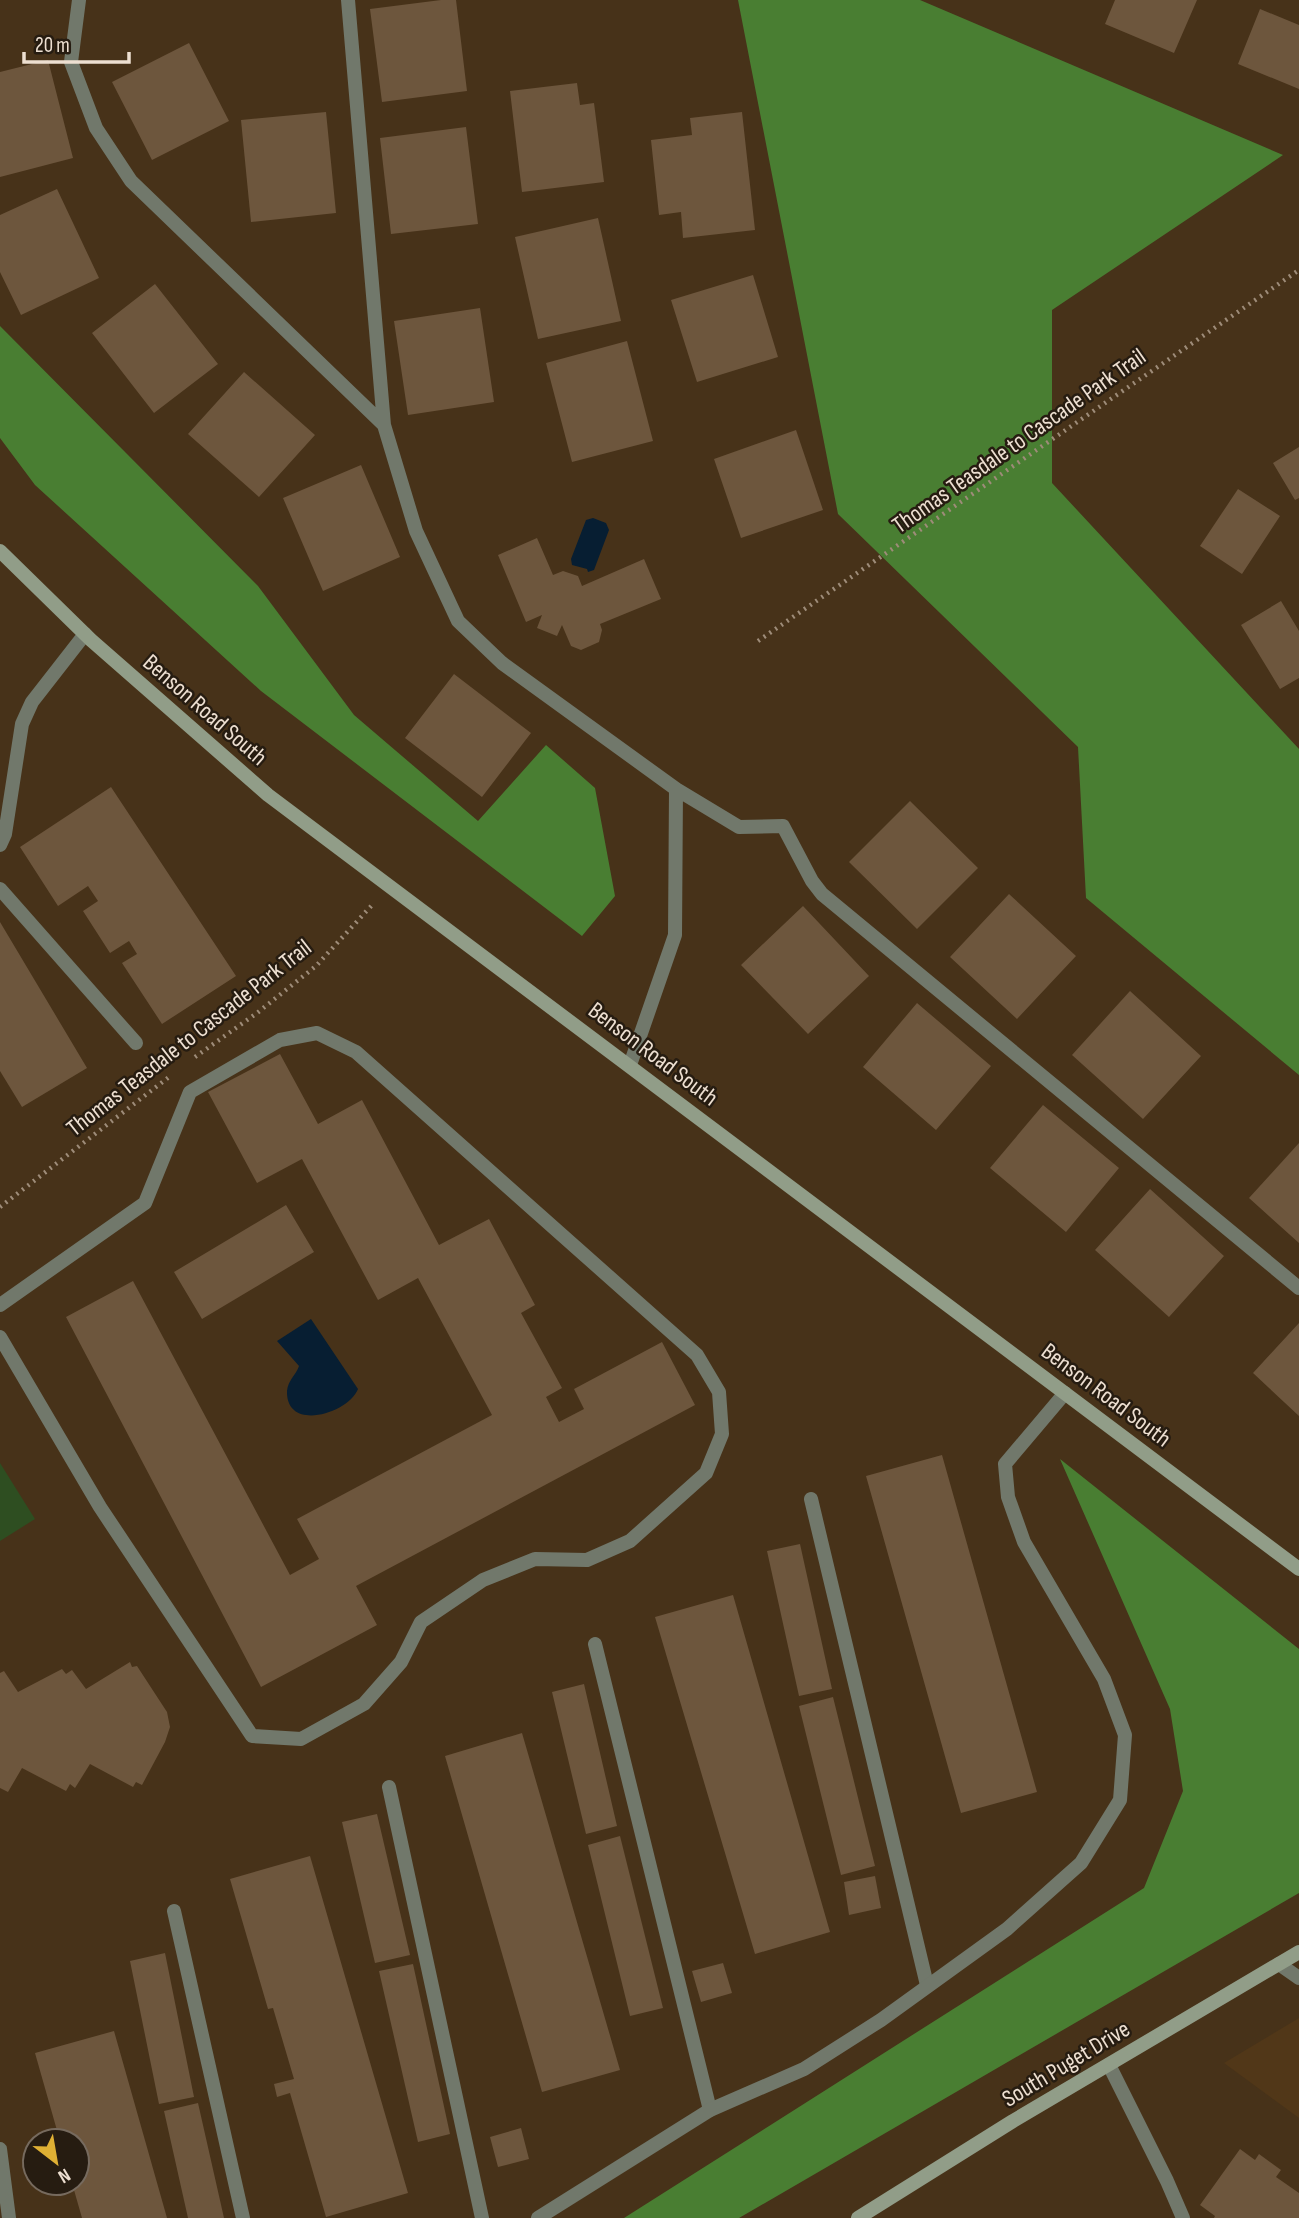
<svg xmlns="http://www.w3.org/2000/svg" width="1299" height="2218" viewBox="0 0 1299 2218" font-family="'Sofia Sans Condensed',sans-serif">
<style>
.built{fill:#513718}
.green{fill:#2e4e21}
.forest{fill:#497e32}
.water{fill:#071e32}
.building{fill:#6d563d}
.lines{fill:none;stroke-linecap:round;stroke-linejoin:round}
.path{stroke:#9e8c79;stroke-width:4.5;stroke-dasharray:2 5;stroke-linecap:butt}
.lane{stroke:#71786b;stroke-width:14}
.street{stroke:#71786b;stroke-width:14}
.secondary{stroke:#919d88;stroke-width:14}
.labels{text-anchor:middle;dominant-baseline:central;stroke-width:5;stroke-linejoin:round;paint-order:stroke}
.street-label{font-size:24px;fill:#eddfd1;stroke:#261c11}
</style>
<rect width="100%" height="100%" fill="#473219"/>
<!-- built -->
<path class="built" d="M 1299,2018 L 1299,2118 L 1224,2063 Z"/>
<!-- green -->
<path class="green" d="M 0,1463 L 35,1519 L 0,1541 Z"/>
<!-- forest -->
<path class="forest" d="M 738,0 L 920,0 L 1283,155 L 1052,310 L 1052,483 L 1299,749 L 1299,1075 L 1086,898 L 1078,747 L 838,514 Z
M 0,326 L 258,586 L 354,715 L 478,821 L 546,745 L 595,788 L 615,896 L 582,936 L 261,691 L 35,485 L 0,438 Z
M 1060,1459 L 1299,1649 L 1299,1893 L 739,2218 L 624,2218 L 1144,1888 L 1183,1791 L 1170,1709 Z"/>
<!-- water -->
<path class="water" d="M 593,518 L 606,523 L 609,530 L 594,570 L 588,572 L 587,569 L 572,565 L 571,559 L 586,520 Z
M 311,1319 L 358,1389 C 349,1413 286,1433 287,1391 C 288,1380 296,1375 299,1366 L 277,1341 Z"/>
<!-- building -->
<path class="building" d="M 441,0 L 456,0 L 467,91 L 382,102 L 370,9 Z
M 1115,0 L 1197,0 L 1174,53 L 1105,24 Z
M 1260,9 L 1299,25 L 1299,89 L 1238,64 Z
M 189,43 L 229,121 L 152,160 L 112,82 Z
M 48,60 L 73,158 L 0,177 L 0,72 Z
M 577,83 L 580,105 L 594,103 L 604,182 L 522,192 L 510,91 Z
M 326,112 L 336,213 L 251,222 L 241,120 Z
M 742,112 L 755,230 L 683,238 L 681,212 L 659,215 L 651,140 L 692,135 L 690,118 Z
M 466,127 L 478,224 L 391,234 L 380,138 Z
M 57,189 L 99,278 L 21,315 L 0,272 L 0,215 Z
M 598,218 L 621,321 L 538,339 L 515,237 Z
M 753,275 L 778,357 L 697,382 L 671,300 Z
M 155,284 L 218,364 L 154,413 L 92,333 Z
M 480,308 L 494,402 L 408,415 L 394,321 Z
M 627,341 L 653,441 L 572,462 L 546,363 Z
M 244,372 L 315,435 L 259,497 L 188,434 Z
M 796,430 L 823,510 L 741,538 L 714,459 Z
M 1299,447 L 1299,498 L 1295,500 L 1273,463 Z
M 361,465 L 400,557 L 323,591 L 283,498 Z
M 1238,489 L 1280,516 L 1242,574 L 1200,546 Z
M 537,538 L 553,575 L 563,571 L 578,576 L 582,586 L 644,559 L 661,599 L 600,624 L 602,630 L 599,642 L 581,650 L 571,646 L 562,625 L 557,636 L 537,628 L 542,615 L 526,622 L 498,555 Z
M 1281,601 L 1299,631 L 1299,678 L 1280,689 L 1241,625 Z
M 454,674 L 531,733 L 482,797 L 405,738 Z
M 111,787 L 236,976 L 162,1024 L 122,963 L 137,954 L 129,941 L 110,953 L 83,911 L 98,901 L 88,886 L 58,906 L 20,847 Z
M 910,801 L 978,868 L 917,929 L 849,862 Z
M 1009,894 L 1076,956 L 1017,1019 L 950,957 Z
M 803,906 L 869,976 L 808,1034 L 741,965 Z
M 0,922 L 87,1068 L 22,1107 L 0,1071 Z
M 1130,991 L 1201,1056 L 1143,1119 L 1072,1055 Z
M 917,1003 L 991,1066 L 936,1130 L 863,1067 Z
M 280,1054 L 318,1124 L 362,1100 L 439,1245 L 489,1219 L 535,1305 L 521,1313 L 562,1388 L 546,1397 L 559,1422 L 584,1409 L 574,1389 L 662,1342 L 695,1405 L 356,1586 L 377,1625 L 261,1687 L 66,1317 L 133,1281 L 290,1575 L 319,1559 L 297,1519 L 492,1415 L 418,1278 L 378,1300 L 302,1159 L 257,1183 L 208,1092 Z
M 1043,1105 L 1119,1168 L 1066,1232 L 990,1168 Z
M 1299,1143 L 1299,1243 L 1249,1198 Z
M 1150,1189 L 1224,1256 L 1169,1317 L 1095,1250 Z
M 286,1205 L 314,1252 L 202,1319 L 174,1272 Z
M 1299,1323 L 1299,1416 L 1253,1373 Z
M 942,1455 L 1037,1792 L 961,1813 L 866,1476 Z
M 800,1544 L 832,1689 L 799,1696 L 767,1551 Z
M 733,1595 L 830,1932 L 755,1954 L 655,1617 Z
M 130,1662 L 132,1667 L 137,1666 L 167,1712 L 170,1727 L 165,1742 L 142,1785 L 136,1782 L 133,1787 L 90,1764 L 75,1788 L 70,1784 L 66,1791 L 22,1768 L 8,1792 L 0,1788 L 0,1673 L 4,1671 L 18,1692 L 62,1669 L 66,1674 L 72,1670 L 86,1689 Z
M 584,1684 L 617,1826 L 586,1834 L 552,1692 Z
M 833,1697 L 875,1866 L 841,1875 L 799,1706 Z
M 522,1733 L 620,2070 L 542,2092 L 445,1756 Z
M 377,1814 L 410,1955 L 375,1963 L 342,1822 Z
M 620,1836 L 663,2008 L 630,2016 L 588,1845 Z
M 310,1856 L 408,2193 L 326,2217 L 290,2093 L 277,2097 L 274,2084 L 294,2079 L 273,2008 L 268,2009 L 230,1879 Z
M 875,1876 L 881,1908 L 849,1915 L 844,1882 Z
M 165,1953 L 194,2097 L 159,2104 L 130,1961 Z
M 723,1963 L 732,1993 L 701,2002 L 692,1971 Z
M 413,1964 L 450,2134 L 418,2142 L 379,1971 Z
M 114,2031 L 167,2218 L 82,2218 L 72,2183 L 77,2183 L 77,2141 L 60,2141 L 35,2053 Z
M 198,2103 L 224,2218 L 188,2218 L 164,2111 Z
M 521,2128 L 529,2159 L 498,2167 L 490,2137 Z
M 1240,2149 L 1255,2160 L 1259,2154 L 1281,2170 L 1276,2177 L 1299,2193 L 1299,2218 L 1214,2218 L 1215,2216 L 1200,2205 Z"/>
<g class="lines">
<!-- path -->
<path class="path" d="M 758,641 L 1299,270
M 195,1057 L 257,1013 L 316,966 L 373,904
M 0,1207 L 169,1077"/>
<!-- lane -->
<path class="lane" d="M 79,0 L 71,62 L 96,128 L 131,181 L 384,425
M 348,0 L 384,425 L 416,531 L 458,621 L 502,663 L 676,789 L 739,827 L 783,826 L 812,881 L 822,894 L 1299,1288
M 0,845 L 5,834 L 22,724 L 32,702 L 85,634
M 0,889 L 136,1043
M 630,1065 L 675,935 L 676,789
M 811,1499 L 927,1985
M 595,1644 L 710,2110
M 389,1787 L 482,2218
M 174,1911 L 243,2218
M 1279,1964 L 1299,1978
M 1109,2065 L 1167,2181 L 1183,2218
M 0,2149 L 9,2218"/>
<!-- street -->
<path class="street" d="M 0,1305 L 145,1203 L 190,1092 L 280,1040 L 317,1033 L 356,1052 L 697,1355 L 719,1392 L 722,1434 L 706,1473 L 630,1541 L 587,1560 L 535,1559 L 483,1580 L 421,1622 L 401,1662 L 364,1704 L 301,1739 L 252,1736 L 100,1507 L 0,1337
M 538,2218 L 710,2110 L 804,2069 L 881,2020 L 1007,1929 L 1081,1863 L 1120,1800 L 1125,1735 L 1104,1679 L 1024,1542 L 1008,1497 L 1005,1464 L 1065,1393"/>
<!-- secondary -->
<path class="secondary" d="M 0,551 L 91,640 L 268,795 L 1299,1569
M 858,2218 L 1013,2121 L 1299,1952"/>
</g>
<g class="labels">
<!-- street labels -->
<g class="street-label">
<text transform="translate(1019 441) rotate(-35)">Thomas Teasdale to Cascade Park Trail</text>
<text transform="translate(205 710) rotate(41)">Benson Road South</text>
<text transform="translate(189 1038) rotate(-38)">Thomas Teasdale to Cascade Park Trail</text>
<text transform="translate(653 1054) rotate(37)">Benson Road South</text>
<text transform="translate(1106 1395) rotate(37)">Benson Road South</text>
<text transform="translate(1066 2064) rotate(-31)">South Puget Drive</text>
</g>
</g>
<!-- north arrow -->
<g transform="translate(56 2162) rotate(149)"><circle r="33" fill="#261c11" stroke="#766a5e" stroke-width="2"/>
<path d="M0-5L12 26L0 18L-12 26Z" fill="#dfb034"/>
<text y="-10" font-size="19" font-weight="bold" text-anchor="middle" fill="#eddfd1">N</text>
</g>
<!-- scale -->
<path d="M24 52v10h105v-10" fill="none" stroke="#eddfd1" stroke-width="3.5"/>
<text x="35" y="52" font-size="21" fill="#eddfd1" stroke="#261c11" stroke-width="5" paint-order="stroke">20 m</text>
</svg>
